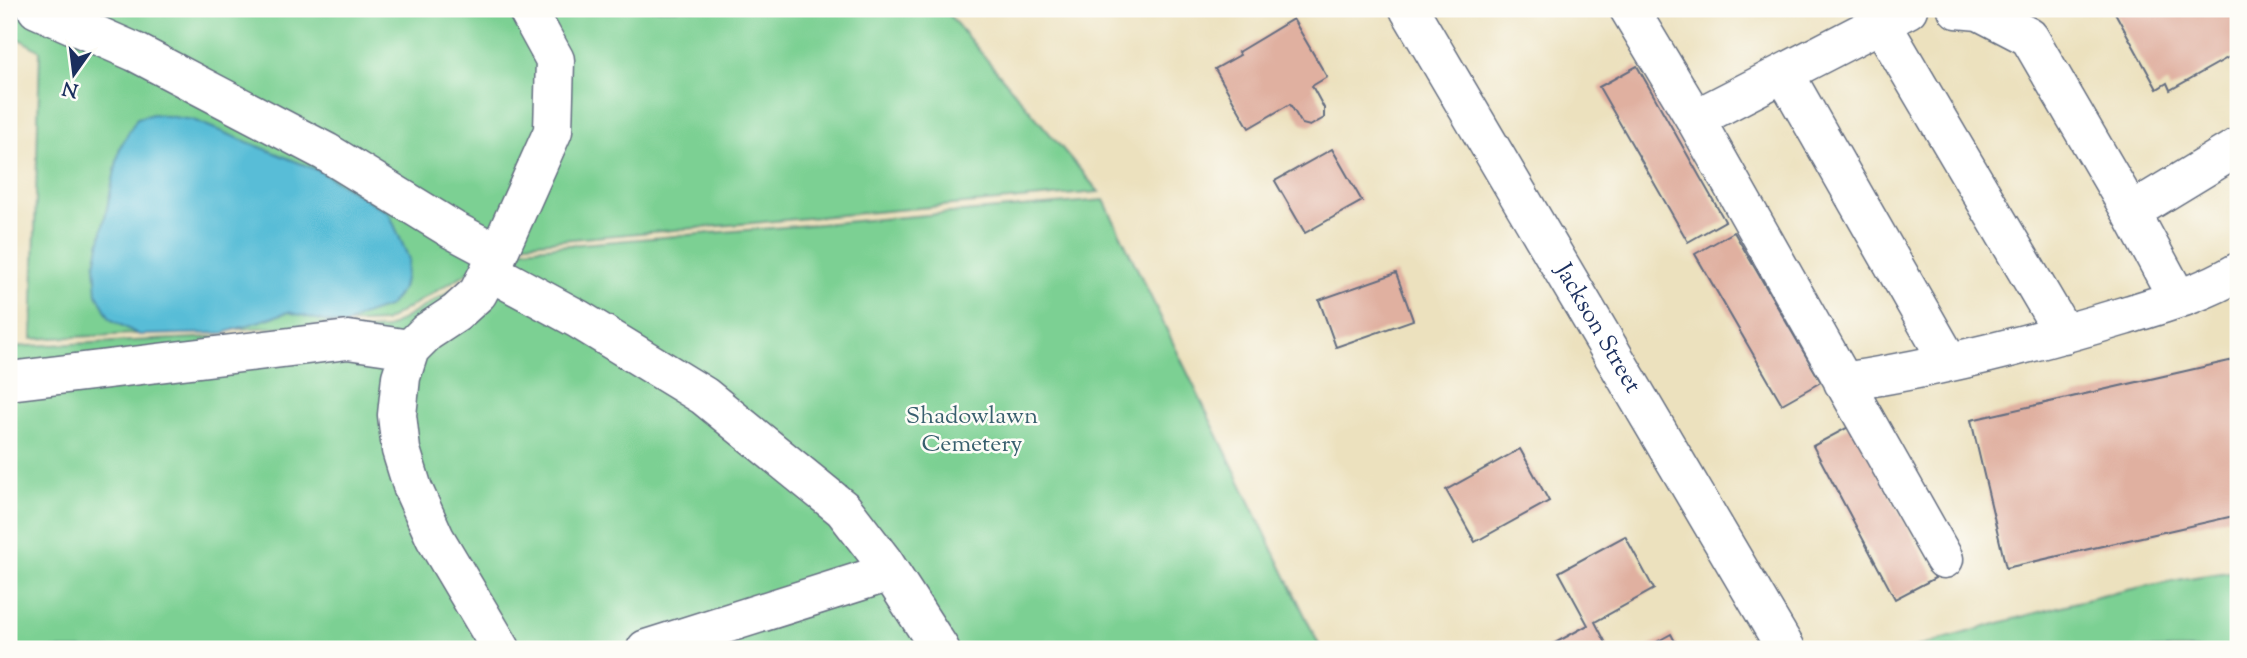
<svg xmlns="http://www.w3.org/2000/svg" width="2247" height="658" viewBox="0 0 2247 658" font-family="'Sorts Mill Goudy',serif">
<style>
.green{fill:#7bd093;stroke:#4b8078;stroke-width:2}
.water{fill:#58bdd7;stroke:#3a769a;stroke-width:2}
.building{fill:#e0b0a0}
.lines{fill:none;stroke-linecap:round;stroke-linejoin:round}
.minor-casing{stroke:#646d80;stroke-width:41}
.highway-casing{stroke:#646d80;stroke-width:41}
.minor{stroke:#fff;stroke-width:38}
.highway{stroke:#fff;stroke-width:38}
.labels{text-anchor:middle;dominant-baseline:central;stroke-width:5;stroke-linejoin:round;paint-order:stroke}
.street-label{font-size:24px;fill:#1b2f5e;stroke:#fdfcf7}
.park-label{font-size:24px;fill:#385f6e;stroke:#fdfcf7}
</style>
<rect width="100%" height="100%" fill="#fdfcf7"/>
<filter id="ink" filterUnits="userSpaceOnUse"><feTurbulence type="fractalNoise" baseFrequency=".0143" numOctaves="2"/><feDisplacementMap in="SourceGraphic" scale="14" xChannelSelector="R" yChannelSelector="G"/><feConvolveMatrix kernelMatrix="1 2 1 2 8 2 1 2 1" color-interpolation-filters="sRGB"/></filter>
<filter id="wash" filterUnits="userSpaceOnUse"><feTurbulence type="fractalNoise" baseFrequency=".00686" numOctaves="4" result="noise"/><feDisplacementMap in="SourceGraphic" scale="28" xChannelSelector="R" yChannelSelector="G"/><feGaussianBlur stdDeviation="1.57" result="paint"/><feColorMatrix in="noise" values="0 0 0 0 0 0 0 0 0 0 0 0 0 0 0 0 0 1.4 0 .05"/><feComposite in="paint" operator="in"/></filter>
<g filter="url(#wash)">
<rect width="100%" height="100%" fill="#ece1be"/>
<!-- green -->
<path class="green" d="M 9,9 L 944,9 L 1099,192 L 516,244 L 384,322 L 32,339 L 40,51 L 9,33 Z
M 1104,200 L 1321,649 L 9,649 L 9,347 L 386,329 L 522,249 Z
M 2238,571 L 2238,649 L 1909,649 C 2017,618 2126,584 2238,571 Z"/>
<!-- water -->
<path class="water" d="M 153,114 L 193,120 L 317,170 L 389,213 L 409,259 L 403,288 L 388,307 L 361,316 L 344,326 L 288,312 L 224,333 L 139,335 L 110,319 L 97,294 L 95,264 L 120,147 L 137,118 Z"/>
<g id="blocks">
<!-- building -->
<path class="building" d="M 2113,9 L 2238,9 L 2238,52 L 2170,90 L 2167,83 L 2157,89 Z
M 1293,19 L 1327,77 L 1312,86 L 1324,108 L 1324,118 L 1310,126 L 1302,124 L 1290,104 L 1249,128 L 1215,69 L 1240,55 L 1238,52 Z
M 1637,66 L 1725,221 L 1688,242 L 1599,87 Z
M 1332,149 L 1362,201 L 1305,233 L 1275,181 Z
M 1734,232 L 1821,382 L 1782,404 L 1695,254 Z
M 1396,273 L 1413,320 L 1336,347 L 1319,300 Z
M 2238,359 L 2238,515 L 2006,568 L 1971,420 Z
M 1852,425 L 1935,578 L 1895,599 L 1813,446 Z
M 1520,449 L 1549,501 L 1475,542 L 1446,490 Z
M 1625,536 L 1654,589 L 1595,622 L 1607,645 L 1599,649 L 1544,649 L 1588,625 L 1559,572 Z
M 1671,634 L 1679,649 L 1644,649 Z"/>
</g>
</g>
<g filter="url(#ink)">
<use href="#blocks" fill-opacity="0" stroke="#646d80" stroke-width="2"/>
<g class="lines">
<!-- minor casing -->
<g class="minor-casing">
<path id="minor" d="M 37,9 L 135,52 L 326,152 L 453,230 L 498,254
M 1629,9 L 1695,119 L 1944,559
M 1957,9 L 1979,11 L 2029,37 L 2131,212 L 2178,299
M 1881,23 L 2064,334
M 1784,73 L 1949,362
M 1695,119 L 1908,9
M 2131,212 L 2238,147
M 489,271 L 578,319 L 704,396 L 843,509 L 883,561 L 940,649
M 9,381 L 348,340 L 410,349
M 1843,382 C 1938,368 2032,344 2124,316 C 2163,304 2203,293 2238,272
M 501,649 L 435,538 L 413,489 L 401,450 L 397,415 L 401,377 L 410,349 L 427,332 L 456,313 L 478,293 L 498,254 L 553,131 L 555,60 L 527,9
M 646,649 L 890,572"/>
</g>
<!-- highway casing -->
<g class="highway-casing">
<g id="highway">
<path id="s1" d="M 1409,9 L 1786,649"/>
</g>
</g>
<!-- minor -->
<use href="#minor" class="minor"/>
<!-- highway -->
<use href="#highway" class="highway"/>
</g>
</g>
<g class="labels">
<!-- street labels -->
<g class="street-label">
<text stroke="none"><textPath href="#s1" startOffset="371">Jackson Street</textPath></text>
</g>
<!-- park labels -->
<g class="park-label">
<text x="972" y="417">Shadowlawn<tspan x="972" dy="28">Cemetery</tspan></text>
</g>
</g>
<!-- margin -->
<rect width="2247" height="658" fill="none" stroke="#fdfcf7" stroke-width="35"/>
<!-- north arrow -->
<g transform="translate(74 74) rotate(194)" stroke="#fdfcf7" stroke-width="5" paint-order="stroke">
<path d="M0-5L12 26L0 18L-12 26Z" fill="#1b2f5e"/>
<text y="-10" font-size="19" font-weight="bold" text-anchor="middle" fill="#1b2f5e">N</text>
</g>
</svg>
